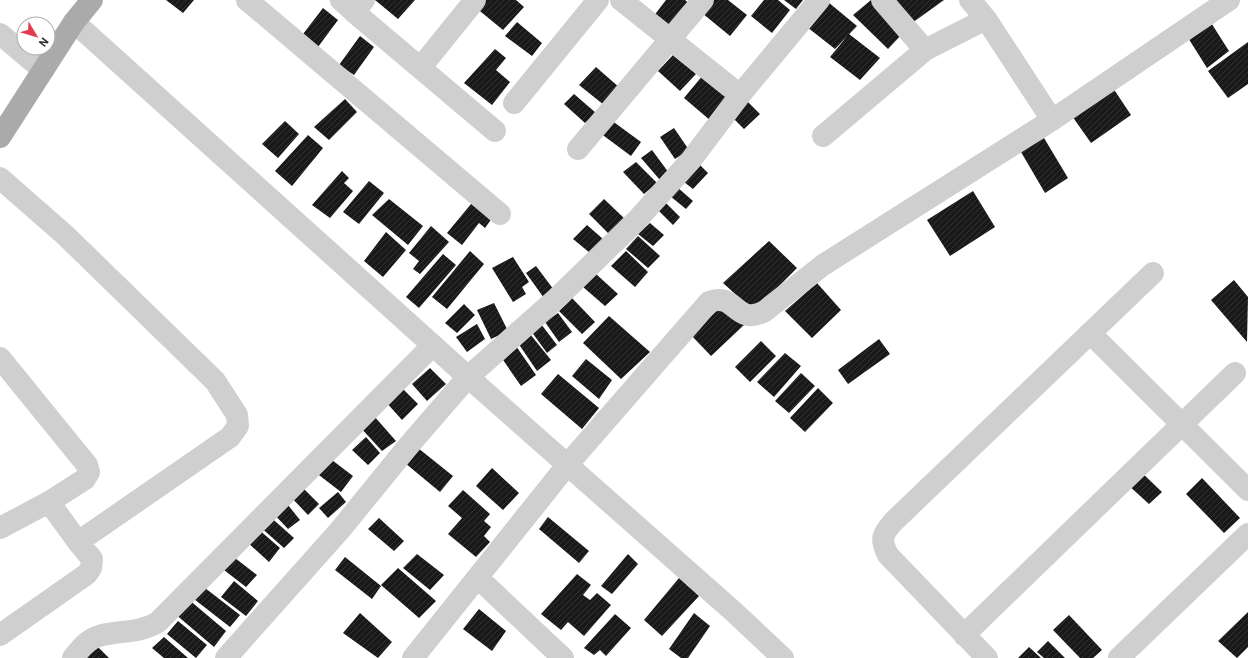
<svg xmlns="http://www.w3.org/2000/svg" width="1248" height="658" viewBox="0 0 1248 658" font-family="Roboto,sans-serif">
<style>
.building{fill:url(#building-hatch)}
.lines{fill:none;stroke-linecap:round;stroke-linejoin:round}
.minor{stroke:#cfcfcf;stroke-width:22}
.major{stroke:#aaa;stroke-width:22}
</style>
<defs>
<pattern id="building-hatch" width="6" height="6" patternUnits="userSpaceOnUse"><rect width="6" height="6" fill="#191919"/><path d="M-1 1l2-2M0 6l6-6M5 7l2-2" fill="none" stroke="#323232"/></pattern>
</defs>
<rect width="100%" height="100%" fill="#fff"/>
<!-- building -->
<path class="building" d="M 166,0 L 194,0 L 183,13 Z
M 375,0 L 415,0 L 398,19 Z
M 481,0 L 516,0 L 524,7 L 503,30 L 475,7 Z
M 666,0 L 685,0 L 690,4 L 669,30 L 653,17 Z
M 713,0 L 728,0 L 747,15 L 730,36 L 702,13 Z
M 764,0 L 778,0 L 790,10 L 772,33 L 751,16 Z
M 784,0 L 803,0 L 796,9 Z
M 871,0 L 904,32 L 888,49 L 853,15 Z
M 897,0 L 944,0 L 912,23 L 894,2 Z
M 828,2 L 857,26 L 835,49 L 807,27 Z
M 323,8 L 338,20 L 315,51 L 300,38 Z
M 1208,18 L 1229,51 L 1207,68 L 1185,33 Z
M 517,22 L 542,43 L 532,56 L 505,36 Z
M 849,34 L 880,58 L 860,80 L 830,57 Z
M 360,36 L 374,47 L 354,75 L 339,65 Z
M 1248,42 L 1248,84 L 1228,98 L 1208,71 Z
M 495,49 L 506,58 L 496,70 L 510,82 L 492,105 L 464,83 Z
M 673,55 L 696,74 L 680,91 L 658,71 Z
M 596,67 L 620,88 L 604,105 L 579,85 Z
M 703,75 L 729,98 L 711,121 L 684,98 Z
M 1113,88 L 1131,115 L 1091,143 L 1072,116 Z
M 574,94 L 596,113 L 585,123 L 564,104 Z
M 345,99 L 357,112 L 329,140 L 314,127 Z
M 748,102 L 760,114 L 744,129 L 732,117 Z
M 611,120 L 641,142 L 631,156 L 600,133 Z
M 285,121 L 299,134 L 278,158 L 262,144 Z
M 674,128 L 689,150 L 675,159 L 660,137 Z
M 308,135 L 323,148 L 292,186 L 275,171 Z
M 1044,138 L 1068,178 L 1045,193 L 1021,152 Z
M 652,150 L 669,173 L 660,180 L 641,158 Z
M 636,162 L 657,183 L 644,194 L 623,172 Z
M 699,164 L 708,173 L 693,189 L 684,182 Z
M 342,171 L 349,178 L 344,183 L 353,191 L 330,218 L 312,205 Z
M 369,181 L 384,193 L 359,224 L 343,212 Z
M 677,187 L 693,201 L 686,209 L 670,196 Z
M 973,191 L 995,227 L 950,256 L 927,220 Z
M 476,198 L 495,214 L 485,228 L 479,223 L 462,245 L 447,233 Z
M 389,199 L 423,226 L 408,245 L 372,215 Z
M 604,199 L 625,219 L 609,234 L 589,214 Z
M 665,202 L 680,217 L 673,225 L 658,210 Z
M 650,223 L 664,235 L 653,246 L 638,234 Z
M 587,225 L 603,239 L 590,253 L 573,239 Z
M 431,226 L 449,242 L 420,274 L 413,269 L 419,261 L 409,253 Z
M 386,232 L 406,250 L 383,277 L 364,261 Z
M 638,236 L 660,256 L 648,268 L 626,249 Z
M 769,241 L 797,268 L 754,311 L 723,283 Z
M 470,251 L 484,264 L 447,309 L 432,297 Z
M 626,251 L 648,272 L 635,287 L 611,266 Z
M 443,254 L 456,265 L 419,308 L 406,297 Z
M 513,257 L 529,282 L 522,287 L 526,294 L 513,302 L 492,268 Z
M 536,266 L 554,290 L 544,298 L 526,273 Z
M 596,274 L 618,294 L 605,306 L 583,287 Z
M 1234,280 L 1248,297 L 1247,342 L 1211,300 Z
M 817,283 L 841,310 L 812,338 L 785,311 Z
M 572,298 L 595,322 L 582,334 L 559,311 Z
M 494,303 L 508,331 L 491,339 L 477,310 Z
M 464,304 L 475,315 L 457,333 L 445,323 Z
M 724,304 L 744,325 L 711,356 L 691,335 Z
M 558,313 L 572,332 L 559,342 L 545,322 Z
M 609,316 L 650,352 L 621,379 L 583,343 Z
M 477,324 L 485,339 L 467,352 L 456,337 Z
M 541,324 L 557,345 L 547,353 L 531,331 Z
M 530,334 L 551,360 L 537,371 L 518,343 Z
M 879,339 L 890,354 L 848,384 L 838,370 Z
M 761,341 L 776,356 L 750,382 L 735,367 Z
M 516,346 L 536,375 L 521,386 L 501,357 Z
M 785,353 L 801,366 L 774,397 L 757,382 Z
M 586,359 L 612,380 L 599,399 L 572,376 Z
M 430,368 L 446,384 L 427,401 L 412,384 Z
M 801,373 L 815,386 L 789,413 L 775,401 Z
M 558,374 L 599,408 L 582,429 L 541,394 Z
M 402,388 L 418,404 L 402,420 L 385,401 Z
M 818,388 L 833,403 L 805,432 L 790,418 Z
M 374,416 L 396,441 L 382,451 L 360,427 Z
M 366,437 L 380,453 L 368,465 L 352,450 Z
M 418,448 L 453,476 L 440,492 L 405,463 Z
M 328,457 L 353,476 L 341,492 L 315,472 Z
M 492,468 L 519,493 L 503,510 L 476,486 Z
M 1140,471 L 1162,492 L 1149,504 L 1127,484 Z
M 1202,478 L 1240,518 L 1224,533 L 1186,494 Z
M 299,484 L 319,504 L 308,515 L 288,494 Z
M 463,490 L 490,514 L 484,521 L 491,527 L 484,536 L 490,542 L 476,557 L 448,534 L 462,518 L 448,506 Z
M 338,492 L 346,502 L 328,518 L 319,508 Z
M 284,500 L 300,520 L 288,529 L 271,511 Z
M 267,514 L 294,538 L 284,548 L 258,525 Z
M 548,517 L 589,551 L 579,563 L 539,529 Z
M 379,518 L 404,541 L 394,551 L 368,529 Z
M 258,529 L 280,548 L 269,562 L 246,541 Z
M 417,554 L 444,575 L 430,590 L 403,568 Z
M 628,554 L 638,564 L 612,594 L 601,586 Z
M 345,557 L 381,586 L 372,599 L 335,570 Z
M 235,558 L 257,575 L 246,587 L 224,570 Z
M 398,568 L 436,601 L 419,618 L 381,585 Z
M 577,574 L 591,585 L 583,595 L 590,600 L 597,593 L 611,605 L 584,636 L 568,622 L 561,630 L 541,614 Z
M 679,578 L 699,596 L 662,636 L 644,620 Z
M 234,581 L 258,601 L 246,616 L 221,597 Z
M 205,588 L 240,615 L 230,627 L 194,599 Z
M 188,599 L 226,631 L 214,647 L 174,613 Z
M 479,609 L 506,631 L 492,651 L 463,629 Z
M 1248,612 L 1248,647 L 1237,658 L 1218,641 Z
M 360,613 L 392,642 L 378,658 L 343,633 Z
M 694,613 L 710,626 L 688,658 L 681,658 L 669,649 Z
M 615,614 L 631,628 L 606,656 L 600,650 L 594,655 L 584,648 Z
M 1069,615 L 1102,650 L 1093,658 L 1080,658 L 1053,630 Z
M 178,621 L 207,645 L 196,658 L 167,634 Z
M 164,637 L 188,658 L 164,658 L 152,648 Z
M 1048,641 L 1065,658 L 1044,658 L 1037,652 Z
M 97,646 L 109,658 L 84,658 Z
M 1029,647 L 1041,658 L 1018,658 Z"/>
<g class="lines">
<!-- minor -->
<path class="minor" d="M 247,0 L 500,214
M 341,0 L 354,12 L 364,0
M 621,0 L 740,95
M 882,0 L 925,50 L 986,19 L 970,0
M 354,12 L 495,131
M 986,19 L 1052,120
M 74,22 L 468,377 L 734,612 L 783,658
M 0,34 L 43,70
M 421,67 L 475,0
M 514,103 L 598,0
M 823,136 L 925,50
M 578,149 L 703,0
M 0,178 L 65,235 L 215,381 L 237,415 L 238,426 L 230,437 L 78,542 L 49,502 L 0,528
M 1090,333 L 1248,490
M 0,358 L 87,465 L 89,472 L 85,479 L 49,502
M 478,578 L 563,658
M 0,635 L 87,574 L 91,568 L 92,559 L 78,542
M 964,635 L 1235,373
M 73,658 C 80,649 88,639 99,636 C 119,630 139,634 158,622 L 433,345
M 226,658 L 340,530 L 410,444 L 468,377 L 557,298 L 636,221 L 691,160 L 740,95 L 819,0
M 413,658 L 568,464 L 709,302 C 736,291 735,327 765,311 L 823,265 L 1052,120 L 1229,0
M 987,658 L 888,555 C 880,539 882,535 893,522 L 1153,273
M 1119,658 L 1248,534"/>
<!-- major -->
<path class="major" d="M 0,137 L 74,22 L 92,0"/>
</g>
<!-- north arrow -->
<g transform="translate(36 36) rotate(128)"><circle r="19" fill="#ffffff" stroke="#adadad"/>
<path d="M0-3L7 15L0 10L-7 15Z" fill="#e33a50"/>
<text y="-6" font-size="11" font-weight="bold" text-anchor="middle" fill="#323232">N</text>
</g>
</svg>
